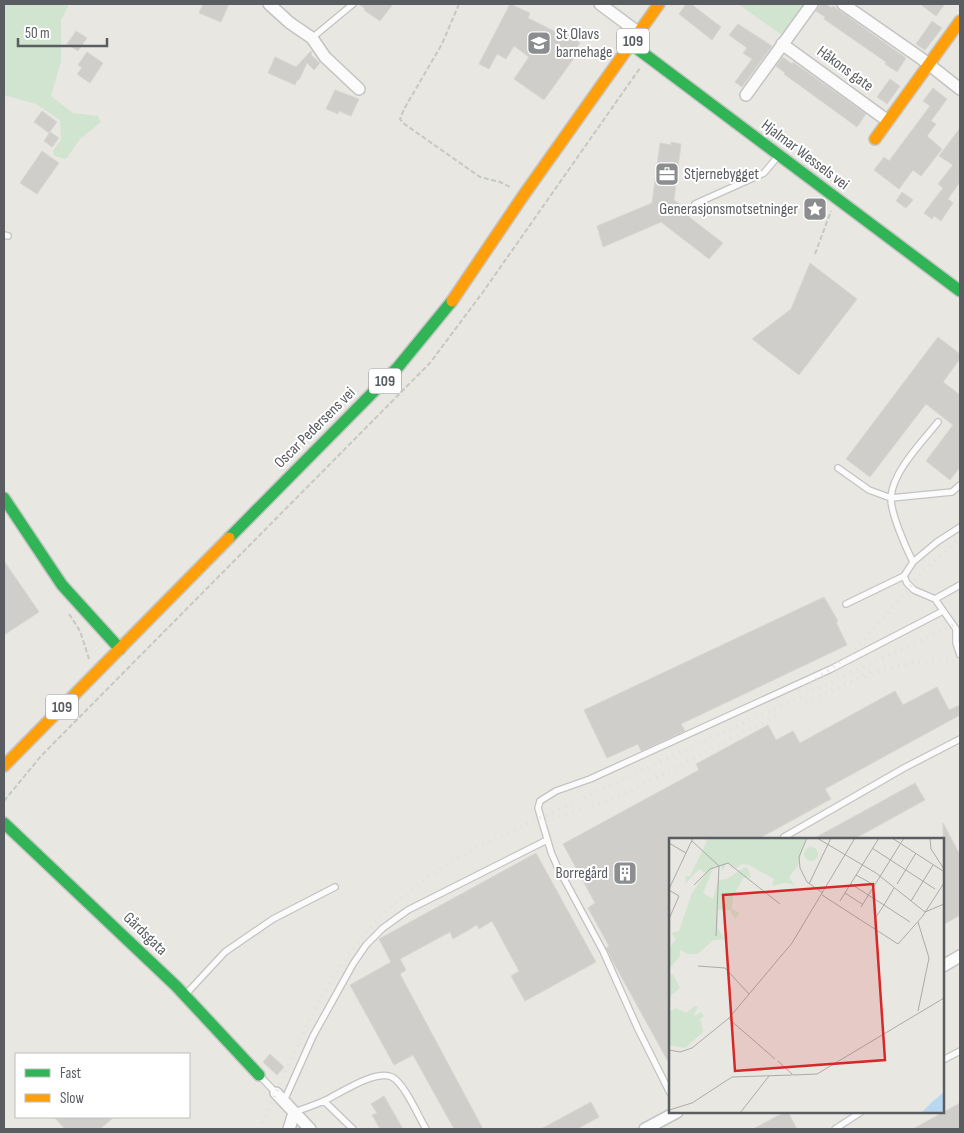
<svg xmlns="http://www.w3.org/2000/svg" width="964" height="1133" viewBox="0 0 964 1133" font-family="'Sofia Sans Condensed',sans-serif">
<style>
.green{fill:#d1e4cf}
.building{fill:#cfcecb;stroke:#d7d6d2}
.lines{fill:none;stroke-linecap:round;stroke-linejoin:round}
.lane-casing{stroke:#c4c3c3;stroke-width:8}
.street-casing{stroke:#c4c3c3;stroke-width:14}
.fast-casing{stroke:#c5c5c4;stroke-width:14}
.slow-casing{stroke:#c5c5c4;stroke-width:14}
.path{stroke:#c4c9c6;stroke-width:2;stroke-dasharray:5 2.5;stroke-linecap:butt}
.lane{stroke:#fcfbfb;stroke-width:5.5}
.street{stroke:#fcfbfb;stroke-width:11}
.fast{stroke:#30b455;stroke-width:11}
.slow{stroke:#ff9f0a;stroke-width:11}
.rail{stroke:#e0e0df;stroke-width:4;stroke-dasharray:1 6;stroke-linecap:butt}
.labels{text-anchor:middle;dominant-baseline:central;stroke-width:4;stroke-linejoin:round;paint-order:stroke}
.shield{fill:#fff;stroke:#8b8d90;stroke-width:1}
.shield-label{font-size:15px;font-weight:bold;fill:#595c60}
.poi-label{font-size:16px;fill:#595c60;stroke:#fff;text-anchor:start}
.street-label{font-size:16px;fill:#595c60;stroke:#fff}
.inset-road{fill:none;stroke:#ababaa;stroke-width:1}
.view{fill:#d62828;fill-opacity:0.15;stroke:#d62828;stroke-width:2.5}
.inset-edge{fill:none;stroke:#595c60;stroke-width:2.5}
</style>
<rect width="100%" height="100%" fill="#e8e7e2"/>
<!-- green -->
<path class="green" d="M 4,4 L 69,4 L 61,20 L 61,61 L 51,96 L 73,113 L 98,116 L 101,122 L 80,139 L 66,159 L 54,156 L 53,151 L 61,140 L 60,120 L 36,104 L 4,95 Z
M 738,4 L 812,4 L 786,38 Z"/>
<!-- building -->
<path class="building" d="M 203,4 L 229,4 L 221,22 L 199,13 Z
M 359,4 L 393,4 L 380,21 L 364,10 L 365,9 Z
M 510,4 L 530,13 L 528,18 L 562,35 L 564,32 L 580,43 L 573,53 L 576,55 L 544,100 L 514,79 L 529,57 L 514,46 L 506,59 L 497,54 L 489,69 L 479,64 Z
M 686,4 L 691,4 L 721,27 L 712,40 L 679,14 Z
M 821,4 L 826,4 L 832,8 L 833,6 L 906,58 L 897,72 L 885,64 L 886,62 L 824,19 L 825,17 L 816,11 Z
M 920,4 L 945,4 L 936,16 Z
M 932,21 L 942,28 L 925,50 L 916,44 Z
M 738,24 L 772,46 L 742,87 L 735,82 L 752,59 L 743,53 L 747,48 L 729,35 Z
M 76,31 L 87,38 L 78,51 L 67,44 Z
M 311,51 L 312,52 L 311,55 L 320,63 L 314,70 L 307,63 L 299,80 L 297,80 L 295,85 L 268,73 L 275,57 L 296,67 Z
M 87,52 L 103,63 L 90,83 L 77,74 L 82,68 L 78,65 Z
M 783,57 L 792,64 L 793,62 L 866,114 L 857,127 L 784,74 L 785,73 L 776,66 Z
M 890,79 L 900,86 L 887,104 L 877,97 Z
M 933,88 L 947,99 L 931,121 L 936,124 L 927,136 L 942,149 L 921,176 L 913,170 L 899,189 L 874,170 L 884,157 L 889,161 L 930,106 L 923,101 Z
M 335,90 L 359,99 L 351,116 L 339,111 L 338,114 L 326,109 Z
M 42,111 L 57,122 L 49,133 L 34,122 Z
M 960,128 L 960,182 L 948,199 L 953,203 L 941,221 L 934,216 L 932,219 L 924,213 L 943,188 L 938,184 L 953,165 L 939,156 Z
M 50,132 L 59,138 L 52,147 L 44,141 Z
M 671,142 L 681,144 L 674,200 L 692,213 L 689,217 L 723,243 L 709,259 L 661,222 L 603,247 L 597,226 L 652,203 L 660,143 L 671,145 Z
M 42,151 L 59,163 L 37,194 L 20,183 Z
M 902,192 L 913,200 L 906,208 L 896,201 Z
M 810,263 L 857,299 L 799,375 L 752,339 L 791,309 Z
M 938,337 L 960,354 L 960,359 L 943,382 L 960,395 L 960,467 L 950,480 L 926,461 L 953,425 L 926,404 L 870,477 L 846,459 Z
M 4,561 L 39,612 L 4,635 Z
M 824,597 L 838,621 L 836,622 L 847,645 L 681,724 L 685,731 L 641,751 L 638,744 L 607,758 L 584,710 Z
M 937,687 L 949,710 L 960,705 L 960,715 L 825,789 L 831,799 L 758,839 L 670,839 L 670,1065 L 611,958 L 606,948 L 609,946 L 588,908 L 595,903 L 563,844 L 699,770 L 696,764 L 768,725 L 776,740 L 793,731 L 800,743 L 895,691 L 903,705 Z
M 915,783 L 925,800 L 854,839 L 813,839 Z
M 943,823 L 960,855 L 960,915 L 943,925 Z
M 536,853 L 596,962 L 525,1001 L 511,976 L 519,971 L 492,921 L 479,929 L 477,925 L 453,939 L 450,932 L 400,959 L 406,970 L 400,974 L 483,1129 L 454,1129 L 413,1055 L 394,1065 L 350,985 L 391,962 L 379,939 Z
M 270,1054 L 284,1067 L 277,1075 L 263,1062 Z
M 384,1096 L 403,1129 L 380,1129 L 372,1115 L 377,1113 L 371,1104 Z
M 591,1102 L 599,1117 L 577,1129 L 541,1129 Z
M 960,1103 L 960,1129 L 913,1129 Z
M 785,1112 L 788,1112 L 797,1129 L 753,1129 Z
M 54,1117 L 114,1117 L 100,1129 L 65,1129 Z"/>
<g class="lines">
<!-- lane casing -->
<g class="lane-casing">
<path id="lane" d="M 312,38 L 353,4
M 695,204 L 764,173 L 779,155
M 4,235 L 8,236
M 838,468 L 869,490 L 891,498 L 952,492 L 960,485
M 913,562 C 906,548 890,512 891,497 C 893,471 922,442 938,422
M 904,576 L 907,583 L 914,590 L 935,599 L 956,629 L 956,643 L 960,655
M 935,599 L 960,585
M 846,604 L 904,576 L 913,562 L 937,542 L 960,527
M 784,837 L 904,768 L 960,739
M 186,994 L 225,952 L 273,919 L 335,887
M 943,1060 L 960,1051
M 260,1076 L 276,1093
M 670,1093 L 638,1029 L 603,951 L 557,866 L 551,852 L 538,808 L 540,801 L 556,791 L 590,779 L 831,669 L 943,611
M 284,1101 L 313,1036 L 353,964 L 366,945 L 383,928 L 408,910 L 547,840
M 324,1101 L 353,1129
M 294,1112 C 304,1109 314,1105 324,1101 C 339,1094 375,1069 392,1077 C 405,1084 418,1116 426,1129
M 835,1129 L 861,1112"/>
</g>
<!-- street casing -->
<g class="street-casing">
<path id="street" d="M 269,4 L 290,23 L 312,38 L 325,57 L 359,89
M 600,4 L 639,33
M 843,4 L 922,59 L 960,89
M 782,44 L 888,121
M 746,95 L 812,4
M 943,966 L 960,956
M 276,1093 L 310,1129
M 289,1129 L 294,1113
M 645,1129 L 677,1112"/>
</g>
<!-- fast casing -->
<g class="fast-casing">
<path id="fast" d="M 631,44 L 960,291
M 4,498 L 62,585 L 120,649
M 229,538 L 398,367 L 452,301
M 4,823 L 176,986 L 259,1075"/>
</g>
<!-- slow casing -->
<g class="slow-casing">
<path id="slow" d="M 875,139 L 960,21
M 452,301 L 523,196 L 659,4
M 4,766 L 229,538"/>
</g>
<!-- path -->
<path class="path" d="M 459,4 L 442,44 L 404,109 L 400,119 L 403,123 L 480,177 L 500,182 L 512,188
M 815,254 L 831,211
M 69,614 L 80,631 L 89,659
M 4,801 L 41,756 L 430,363 L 483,292 L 640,68"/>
<!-- lane -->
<use href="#lane" class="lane"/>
<!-- street -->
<use href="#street" class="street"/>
<!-- fast -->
<use href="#fast" class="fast"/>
<!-- slow -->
<use href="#slow" class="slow"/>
<!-- rail -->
<path class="rail" d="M 865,677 C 897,663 925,659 960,662
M 799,691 L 831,669 L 852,652 L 877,626 L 924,570 L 960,539
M 806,702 L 853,681 L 872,670
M 546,822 L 618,797 L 636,788 L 781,713
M 260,1129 C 278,1090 294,1049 314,1011 C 352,936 407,882 482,845 L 960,622"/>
</g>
<!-- icons -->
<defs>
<g id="school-square" transform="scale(1.25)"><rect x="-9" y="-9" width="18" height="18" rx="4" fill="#8b8d8e" stroke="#fff"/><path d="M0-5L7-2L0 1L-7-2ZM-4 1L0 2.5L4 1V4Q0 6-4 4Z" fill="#fff"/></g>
<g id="office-square" transform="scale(1.25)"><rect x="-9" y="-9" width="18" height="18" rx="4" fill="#8b8d8e" stroke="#fff"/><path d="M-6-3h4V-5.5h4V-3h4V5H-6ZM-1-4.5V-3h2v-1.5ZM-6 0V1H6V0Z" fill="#fff"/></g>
<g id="sight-square" transform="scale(1.25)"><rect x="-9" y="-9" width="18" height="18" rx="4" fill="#8b8d8e" stroke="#fff"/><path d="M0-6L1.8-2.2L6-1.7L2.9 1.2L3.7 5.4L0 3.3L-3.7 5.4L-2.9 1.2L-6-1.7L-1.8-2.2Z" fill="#fff"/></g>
<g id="building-square" transform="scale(1.25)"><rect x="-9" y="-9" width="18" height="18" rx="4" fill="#8b8d8e" stroke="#fff"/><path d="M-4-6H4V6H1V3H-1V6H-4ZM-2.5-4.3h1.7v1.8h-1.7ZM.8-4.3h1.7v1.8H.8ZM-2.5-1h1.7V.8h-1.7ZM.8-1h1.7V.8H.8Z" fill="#fff"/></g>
</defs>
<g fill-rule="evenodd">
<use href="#school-square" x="539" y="43"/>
<use href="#office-square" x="667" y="174"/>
<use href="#sight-square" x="815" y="209"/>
<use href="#building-square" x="625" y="873"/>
</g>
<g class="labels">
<!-- shield labels -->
<g class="shield">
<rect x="617" y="28.5" width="32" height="25" rx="4"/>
<rect x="369" y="368.5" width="32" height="25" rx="4"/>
<rect x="46" y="694.5" width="32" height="25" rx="4"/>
</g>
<g class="shield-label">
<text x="633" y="41">109</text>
<text x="385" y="381">109</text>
<text x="62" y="707">109</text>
</g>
<!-- poi labels -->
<g class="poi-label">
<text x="556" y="34">St Olavs<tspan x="556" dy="18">barnehage</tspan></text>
<text x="684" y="174">Stjernebygget</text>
<text x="798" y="209" text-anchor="end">Generasjonsmotsetninger</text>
<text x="608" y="873" text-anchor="end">Borregård</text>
</g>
<!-- street labels -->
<g class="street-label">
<text transform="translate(845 69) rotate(36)">Håkons gate</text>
<text transform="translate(805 155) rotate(37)">Hjalmar Wessels vei</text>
<text transform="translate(315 428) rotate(-45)">Oscar Pedersens vei</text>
<text transform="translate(145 934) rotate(44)">Gårdsgata</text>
</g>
</g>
<!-- overview -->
<g transform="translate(669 838)">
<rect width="275" height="275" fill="#e8e7e2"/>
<path d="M 35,0 L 137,0 L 129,27 L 120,40 L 126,47 L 116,45 L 103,48 L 105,41 L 80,27 L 73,26 L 68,30 L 58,25 L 53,33 L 52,28 L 45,28 L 34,55 L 44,61 L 49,42 L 58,41 L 76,29 L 79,31 L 82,39 L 74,40 L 64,59 L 63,71 L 71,75 L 66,81 L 61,72 L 49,72 L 49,90 L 55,101 L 44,102 L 29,116 L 19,116 L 11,112 L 11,118 L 0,131 L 0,110 L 7,101 L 2,95 L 10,93 L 23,55 L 37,35 L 30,31 L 16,46 L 17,38 L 21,38 L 38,3 ZM135 16a7 7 0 1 1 14 0a7 7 0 1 1-14 0ZM 4,136 L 11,150 L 0,159 L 0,138 ZM 26,168 L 29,169 L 24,179 L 32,174 L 35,178 L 28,183 L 32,182 L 34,194 L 16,210 L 0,207 L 0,174 L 7,170 L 17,175 Z" fill="#d1e4cf"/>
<path d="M 275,254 L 275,275 L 252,275 L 263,264 Z" fill="#b8d7f1"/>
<path class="inset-road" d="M 138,0 L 130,19 L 131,30 L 138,44 L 154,55M 148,0 L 207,35 L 256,74M 223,0 L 274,33M 261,1 L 262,11 L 275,31M 23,3 L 49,27M 0,5 L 17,15M 203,10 L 266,51M 187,37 L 205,47M 140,46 L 162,0M 182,46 L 215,67 L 225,50M 228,46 L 247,15M 25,47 L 41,31 L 59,25 L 111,66M 0,51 L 24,0M 0,52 L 10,58 L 0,81M 176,55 L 193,66M 153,57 L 229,106 L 253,79 L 275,45M 171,63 L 210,0M 242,63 L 264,27M 192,69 L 235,0M 256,74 L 275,66M 207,79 L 215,67 L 241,84M 47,98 L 50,27M 29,128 L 56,130 L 80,156M 249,173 L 260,120 L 249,84M 59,180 L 106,221M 0,212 L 11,214 L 23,210 L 60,180 L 123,105 L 186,0M 109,223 L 124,237 L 148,236 L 275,160M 0,272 L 23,265 L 63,239 L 123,237M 71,275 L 100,238"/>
<path class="view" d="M 204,46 L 216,222 L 66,233 L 54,57 Z"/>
<rect width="275" height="275" class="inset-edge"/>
</g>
<!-- border -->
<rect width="964" height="1133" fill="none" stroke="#595c60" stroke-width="10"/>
<!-- legend -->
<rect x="15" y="1053" width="175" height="65" fill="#ffffff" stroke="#bdbebf"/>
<rect x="25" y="1069" width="25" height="8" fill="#30b455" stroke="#bdbebf"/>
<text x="60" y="1078" font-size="15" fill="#595c60">Fast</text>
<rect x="25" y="1094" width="25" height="8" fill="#ff9f0a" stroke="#bdbebf"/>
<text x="60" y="1103" font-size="15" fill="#595c60">Slow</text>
<!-- scale -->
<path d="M18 38v8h89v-8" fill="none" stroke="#595c60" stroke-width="2.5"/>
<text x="25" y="38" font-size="15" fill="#595c60" stroke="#ffffff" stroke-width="4" paint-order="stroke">50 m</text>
</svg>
